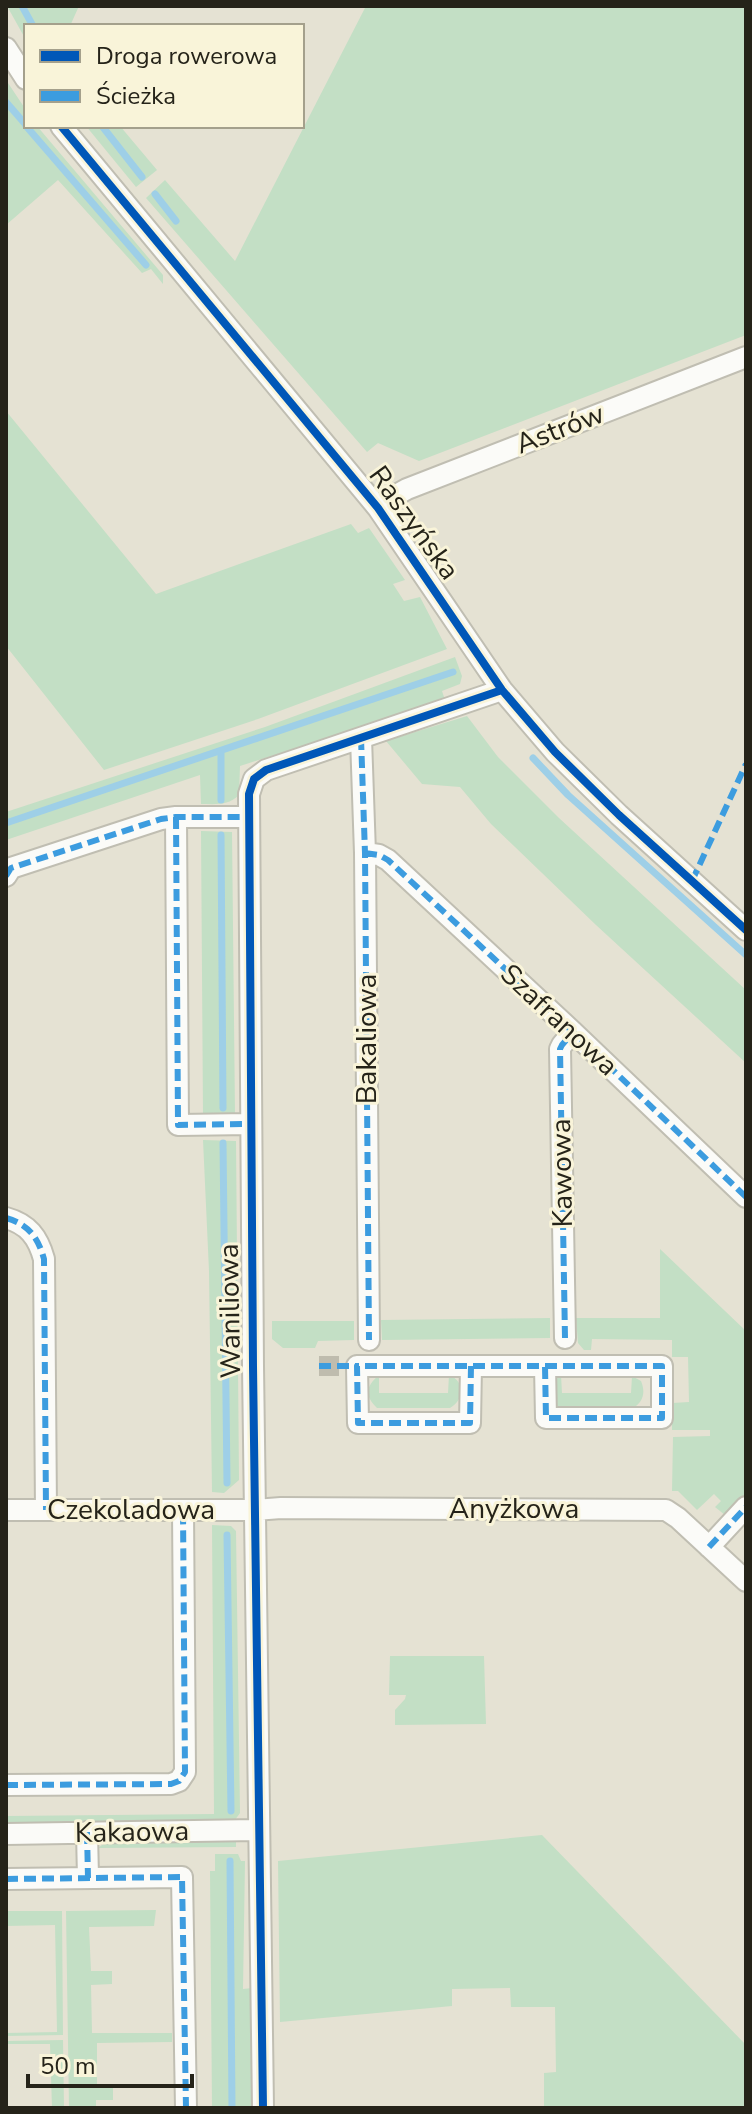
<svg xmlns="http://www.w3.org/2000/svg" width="752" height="2114" viewBox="0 0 752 2114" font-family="'Nunito Sans',sans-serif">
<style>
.green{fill:#c3dfc5}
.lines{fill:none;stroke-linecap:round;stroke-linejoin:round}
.stream{stroke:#9ecfe7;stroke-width:7}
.street-tunnel{stroke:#bfbcae;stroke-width:20;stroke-dasharray:20 10;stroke-linecap:butt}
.street-casing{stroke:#c0beb2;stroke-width:24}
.street{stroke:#fbfbf8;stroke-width:20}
.quiet{stroke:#3c9cdf;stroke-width:6;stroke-dasharray:12 6;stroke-linecap:butt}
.cycleway-casing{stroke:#f9f4d9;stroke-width:13}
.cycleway{stroke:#0057b8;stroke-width:8}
.labels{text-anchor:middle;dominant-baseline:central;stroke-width:6;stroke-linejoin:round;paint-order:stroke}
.street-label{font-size:28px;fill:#252319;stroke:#f9f4d9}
</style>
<rect width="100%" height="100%" fill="#e5e2d3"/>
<!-- green -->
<path class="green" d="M 7,6 L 79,6 L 70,26 L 26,26 L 26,40 Z
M 366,6 L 746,6 L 746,335 L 419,461 L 378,443 L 367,452 L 146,198 L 165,180 L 235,261 Z
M 6,80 L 26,110 L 26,126 L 37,126 L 163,275 L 163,284 L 151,269 L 142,273 L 58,180 L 6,225 Z
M 86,126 L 120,126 L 157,170 L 136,187 Z
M 6,411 L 156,594 L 351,524 L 358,533 L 369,528 L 405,580 L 393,584 L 404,601 L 420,597 L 447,649 L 258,719 L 104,770 L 6,646 Z
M 455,657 L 462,676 L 460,684 L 442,691 L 445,700 L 240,766 L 239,795 C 228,806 216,804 201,804 L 200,775 L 6,840 L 6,812 L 265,727 Z
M 467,716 L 498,757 L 559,818 L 746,990 L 746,1063 L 596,925 L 491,824 L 460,787 L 422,784 L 386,741 Z
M 201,831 L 232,832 L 235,1114 L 229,1116 L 203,1115 Z
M 203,1140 L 236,1141 L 239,1480 L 224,1493 L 212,1492 L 209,1271 Z
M 660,1249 L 746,1331 L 746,1493 L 725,1515 L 715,1507 L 721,1501 L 714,1494 L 697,1510 L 678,1491 L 672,1491 L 673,1437 L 710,1436 L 710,1430 L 672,1430 L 672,1403 L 689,1402 L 688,1357 L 672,1357 L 672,1340 L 592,1339 L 591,1350 L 584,1350 L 578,1343 L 576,1318 L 660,1318 Z
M 550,1318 L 550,1338 L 382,1340 L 381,1320 Z
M 272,1321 L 354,1321 L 354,1340 L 318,1341 L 315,1348 L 283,1348 L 272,1339 Z
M 379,1375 L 379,1393 L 448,1393 L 449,1375 C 466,1382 464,1400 450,1408 L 377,1408 C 364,1396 366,1386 379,1375 Z
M 561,1375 L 562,1393 L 631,1393 L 632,1376 L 641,1381 C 646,1393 643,1402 632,1409 L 560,1408 L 555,1404 L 554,1381 Z
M 212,1525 L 231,1526 L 236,1531 L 240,1813 L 235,1820 L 6,1823 L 6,1816 L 214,1814 Z
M 390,1656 L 484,1656 L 486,1724 L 395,1725 L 395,1710 L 405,1699 L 406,1695 L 389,1695 Z
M 542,1835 L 746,2045 L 746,2108 L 544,2108 L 544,2073 L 556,2072 L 555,2007 L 511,2007 L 510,1988 L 452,1989 L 452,2006 L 280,2022 L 278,1861 Z
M 236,1841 L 236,1847 L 98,1848 L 106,1842 Z
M 215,1854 L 238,1854 L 241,1861 L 245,1861 L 243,1989 L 252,1988 L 253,2108 L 212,2108 L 210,1871 L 215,1871 Z
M 156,1910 L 154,1926 L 89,1927 L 91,1971 L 112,1971 L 112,1984 L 91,1985 L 92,2033 L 172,2033 L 172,2042 L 97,2043 L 97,2085 L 113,2085 L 113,2100 L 96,2100 L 96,2108 L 69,2108 L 66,1911 Z
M 62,1911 L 63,2035 L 6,2036 L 6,2033 L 57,2032 L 55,1925 L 6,1926 L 6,1911 Z
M 63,2040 L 64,2108 L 52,2108 L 50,2044 L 6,2044 L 6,2041 Z"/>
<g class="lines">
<!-- stream -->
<path class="stream" d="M 22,6 L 33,26
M 6,102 L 26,125
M 26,126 L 146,265
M 102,126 L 142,177
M 155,194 L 176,221
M 533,758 L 568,795 L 746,955
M 221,800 L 221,751
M 6,823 L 453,672
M 221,835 L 223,1108
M 223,1143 L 227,1483
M 227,1535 L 231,1811
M 230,1861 L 232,2108"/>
<!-- street-tunnel -->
<path class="street-tunnel" d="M 319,1366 L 347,1366"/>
<!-- street casing -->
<g class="street-casing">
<path id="street" d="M 6,48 L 26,79
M 61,126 L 378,508 L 502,690 L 555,752 L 619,815 L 746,930
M 378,508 L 389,499 L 407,489 L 746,357
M 361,738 L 365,853 L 369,1340
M 176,817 L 178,1125 L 250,1124
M 365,853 L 379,855 L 388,860 L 573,1032 L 746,1197
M 6,876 L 11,868 L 161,819 L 176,817 L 249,817
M 6,1218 C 28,1224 38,1237 44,1259 L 46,1510
M 565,1338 L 560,1049 L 562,1045 L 573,1032
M 471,1366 L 470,1423 L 358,1423 L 357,1366 L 662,1366 L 662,1418 L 546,1418 L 545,1366
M 6,1510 L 255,1510 L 281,1508 L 666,1510 L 678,1518 L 746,1581
M 709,1547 L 746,1507
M 6,1785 L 171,1784 L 179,1781 L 185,1772 L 183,1510
M 87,1832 L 88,1878
M 6,1834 L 258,1830
M 6,1879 L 182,1877 L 186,2108
M 263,2108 L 253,1366 L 249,794 L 254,779 L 266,770 L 502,690"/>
</g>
<!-- street -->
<use href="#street" class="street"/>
<!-- quiet -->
<path class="quiet" d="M 361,738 L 365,853 L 369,1340
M 176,817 L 178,1125 L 250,1124
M 365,853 L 379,855 L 388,860 L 573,1032 L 746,1197
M 6,876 L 11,868 L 161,819 L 176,817 L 249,817
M 692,881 L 746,764
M 6,1218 C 28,1224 38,1237 44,1259 L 46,1510
M 565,1338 L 560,1049 L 562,1045 L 573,1032
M 319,1366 L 357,1366
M 471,1366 L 470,1423 L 358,1423 L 357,1366 L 662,1366 L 662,1418 L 546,1418 L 545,1366
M 709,1547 L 746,1507
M 6,1785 L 171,1784 L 179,1781 L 185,1772 L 183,1510
M 87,1832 L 88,1878
M 6,1879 L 182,1877 L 186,2108"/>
<!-- cycleway casing -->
<g class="cycleway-casing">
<path id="cycleway" d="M 61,126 L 378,508 L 502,690 L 555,752 L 619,815 L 746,930
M 263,2108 L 253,1366 L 249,794 L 254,779 L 266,770 L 502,690"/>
</g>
<!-- cycleway -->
<use href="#cycleway" class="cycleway"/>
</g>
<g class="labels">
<!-- street labels -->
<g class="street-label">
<text transform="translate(560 429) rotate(-21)">Astrów</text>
<text transform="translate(414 523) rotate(54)">Raszyńska</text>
<text transform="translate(559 1020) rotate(43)">Szafranowa</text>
<text transform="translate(367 1039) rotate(-90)">Bakaliowa</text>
<text transform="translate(562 1173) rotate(-91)">Kawowa</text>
<text transform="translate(230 1311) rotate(-91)">Waniliowa</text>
<text x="514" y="1509">Anyżkowa</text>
<text x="131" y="1510">Czekoladowa</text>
<text transform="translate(132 1832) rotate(-1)">Kakaowa</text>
</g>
</g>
<!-- border -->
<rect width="752" height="2114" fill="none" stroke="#252319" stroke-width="16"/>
<!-- legend -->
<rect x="24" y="24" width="280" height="104" fill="#f9f4d9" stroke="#a4a08c" stroke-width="2"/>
<rect x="40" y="50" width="40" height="12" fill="#0057b8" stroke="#a4a08c" stroke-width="2"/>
<text x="96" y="64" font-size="24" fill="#252319">Droga rowerowa</text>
<rect x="40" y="90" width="40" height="12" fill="#3c9cdf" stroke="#a4a08c" stroke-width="2"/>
<text x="96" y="104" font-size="24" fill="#252319">Ścieżka</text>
<!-- scale -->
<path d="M28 2074v12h164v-12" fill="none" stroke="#252319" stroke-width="4"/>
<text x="40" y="2074" font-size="24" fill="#252319" stroke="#f9f4d9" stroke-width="6" paint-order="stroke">50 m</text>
</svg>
